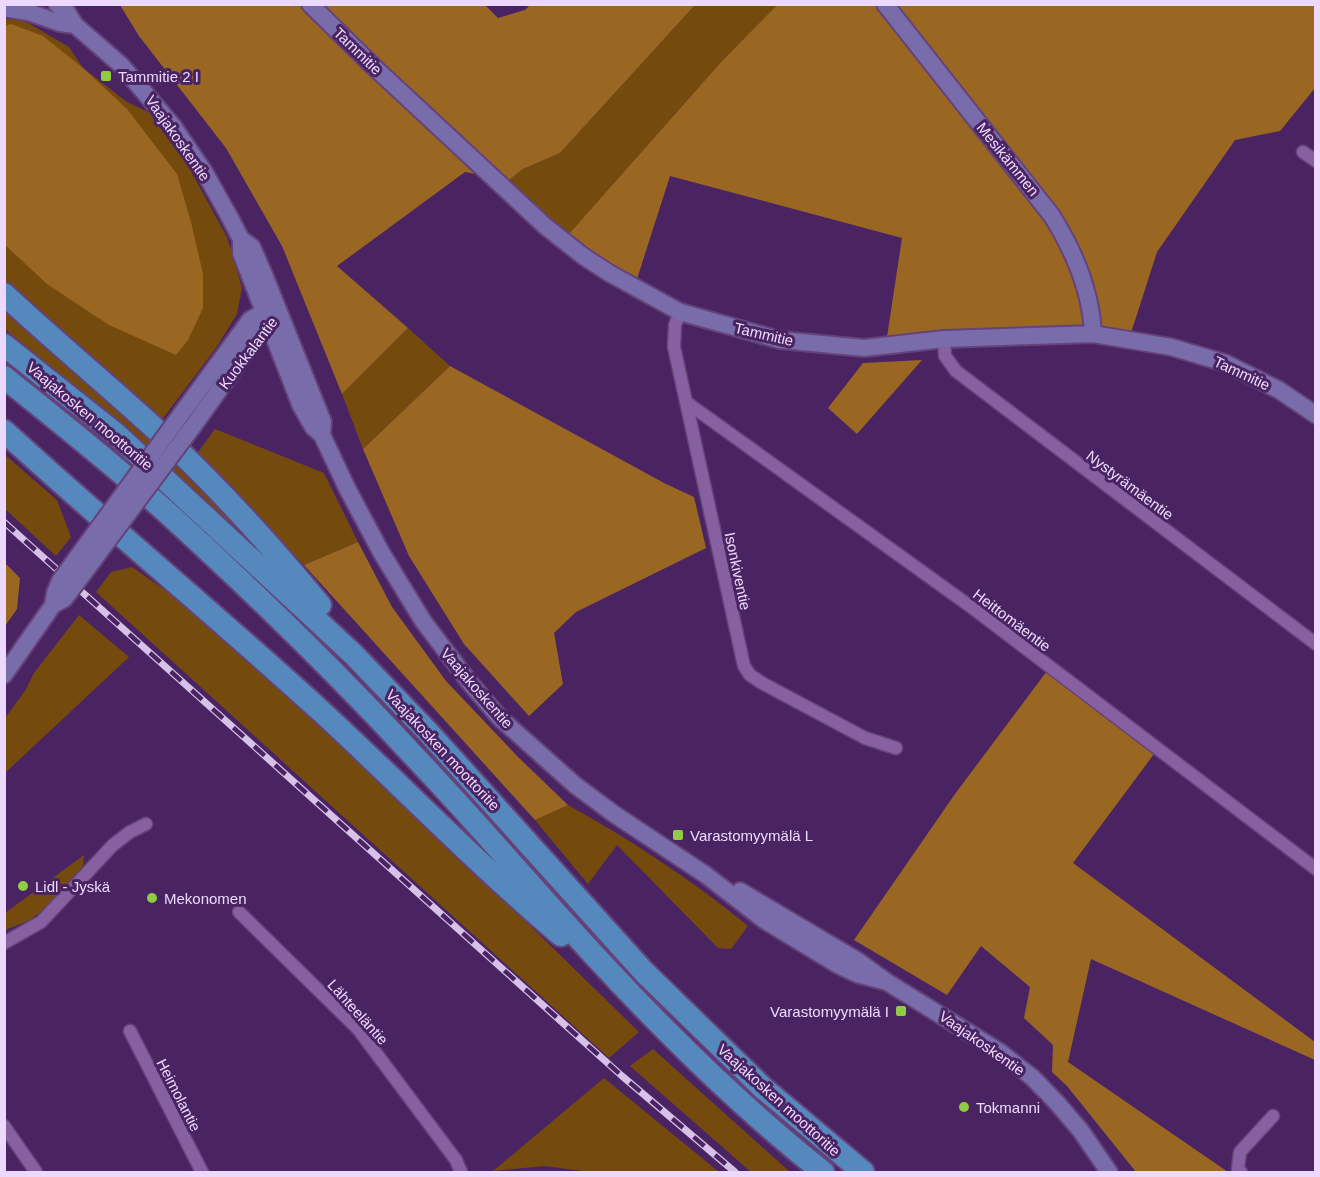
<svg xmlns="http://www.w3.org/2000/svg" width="1320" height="1177" viewBox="0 0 1320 1177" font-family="Arial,sans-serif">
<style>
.green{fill:#744b0d}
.forest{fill:#9a6723}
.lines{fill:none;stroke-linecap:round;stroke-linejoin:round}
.street-casing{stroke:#654279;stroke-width:15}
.secondary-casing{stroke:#654279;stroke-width:20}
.highway-casing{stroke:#654279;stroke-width:26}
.street{stroke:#8760a2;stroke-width:12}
.secondary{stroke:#786caa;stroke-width:16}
.highway{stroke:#5588bc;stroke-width:22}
.rail-casing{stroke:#d7c1e9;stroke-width:7}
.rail{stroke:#4a2462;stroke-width:4.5;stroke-dasharray:14;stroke-linecap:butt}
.secondary-bridge-casing{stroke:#654279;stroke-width:20;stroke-linecap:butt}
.secondary-bridge{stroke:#786caa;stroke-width:16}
.poi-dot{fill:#8fcd42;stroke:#4a2462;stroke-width:2}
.labels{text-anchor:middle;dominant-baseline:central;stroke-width:6;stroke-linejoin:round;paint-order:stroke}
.street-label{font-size:15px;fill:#edd9fe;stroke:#4a2462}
.poi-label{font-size:15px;fill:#edd9fe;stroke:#4a2462;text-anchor:start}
</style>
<rect width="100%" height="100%" fill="#4a2462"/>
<!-- green -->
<path class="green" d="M 695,5 L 777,5 L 722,61 L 568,235 L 509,180 L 523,169 L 560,153 Z
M 5,19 L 23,20 L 69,47 L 83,68 L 127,102 L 148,112 L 187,164 L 227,237 L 242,288 L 237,314 L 216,348 L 161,421 L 30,308 L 5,283 Z
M 4,306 L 204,488 L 253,544 L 140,441 L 5,329 Z
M 408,328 L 450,366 L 363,449 L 342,394 Z
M 215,429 L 324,473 L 358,542 L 304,565 L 196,455 Z
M 4,454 L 57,500 L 71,537 L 56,556 L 5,509 Z
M 132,567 L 185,604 L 325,726 L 639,1032 L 609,1058 L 96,592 L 111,572 Z
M 79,615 L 129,657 L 5,773 L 5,718 L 25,691 L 34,673 Z
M 568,805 C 631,840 692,880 748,926 L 731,949 L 718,948 L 617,845 L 588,884 L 535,820 Z
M 84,855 L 83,866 L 44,909 L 30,920 L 5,930 L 5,913 Z
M 653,1049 L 790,1172 L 751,1172 L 630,1066 Z
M 604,1078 L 719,1172 L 591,1172 L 544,1166 L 493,1171 Z"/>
<!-- forest -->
<path class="forest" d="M 484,4 L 498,18 L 525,10 L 530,5 L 695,5 L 560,153 L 523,169 L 509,180 L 465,172 L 337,266 L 408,328 L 342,394 L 282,246 L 226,148 L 139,36 L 120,5 Z
M 777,5 L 1315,5 L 1315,88 L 1280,131 L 1235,140 L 1157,252 L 1131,333 L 887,337 L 902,238 L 670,176 L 636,282 L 586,251 L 568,235 L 722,61 Z
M 11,24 L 43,36 L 83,68 L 127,109 L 177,174 L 191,222 L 203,274 L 203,308 L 188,340 L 176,355 L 109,325 L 47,284 L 5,245 L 4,26 Z
M 922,360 L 857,434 L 828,408 L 863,363 Z
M 450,366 L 664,483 L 694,497 L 706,548 L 576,612 L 554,633 L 563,684 L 529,716 L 464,644 L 409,556 L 363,449 Z
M 358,542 L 392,607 L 446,681 L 517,756 L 568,805 L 535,820 L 304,565 Z
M 5,563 L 20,578 L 17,609 L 5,626 Z
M 1050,667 L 1157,750 L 1073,863 L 1315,1042 L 1315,1060 L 1091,959 L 1068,1062 L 1228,1172 L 1136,1172 L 1067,1086 L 1052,1072 L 1053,1045 L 1024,1018 L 1030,987 L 981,946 L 947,995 L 854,940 L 955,794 Z"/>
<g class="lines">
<!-- street casing -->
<g class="street-casing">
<path id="street" d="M 1303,152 L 1316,161
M 680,312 L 675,325 L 674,347 L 744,666 L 750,675 L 762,683 L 865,738 L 896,748
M 944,339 L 945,356 L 956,371 L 1316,644
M 686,402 L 974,609 L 1316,869
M 239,912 L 358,1029 L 456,1160 L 461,1172
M 4,943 L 41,922 L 113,845 L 130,832 L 146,824
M 130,1031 L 202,1172
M 4,1126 L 36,1172
M 1241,1172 L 1238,1169 L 1240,1152 L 1273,1116"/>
</g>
<!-- secondary casing -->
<g class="secondary-casing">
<path id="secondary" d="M 57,4 L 67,12 L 75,25 L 121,65 L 173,126 L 205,173 L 229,216 L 241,239 L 241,253 L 301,406 L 313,427 L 322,435 L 347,488 L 381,552 L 423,621 L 470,683 L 500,718 L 575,785 L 614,814 L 706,875 L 764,920 L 838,965 L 857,974 L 887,982
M 310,4 L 373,66 L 545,226 L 583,256 L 609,273 L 680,312 L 780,340 L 864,348 L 944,339 L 1093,334 L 1171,347 L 1225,363 L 1279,390 L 1316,415
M 885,4 L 1052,216 C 1074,251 1091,292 1093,334
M 4,8 L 28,12 L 60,23 L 75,25
M 241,239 L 252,247 L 263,272 L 323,422 L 322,435
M 182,413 L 250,320 L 264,312 L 273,313
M 194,425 L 262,330 L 270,327 L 275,319
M 4,675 L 53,605
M 740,891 L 858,961 L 887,982 L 1000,1052 L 1033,1078 L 1058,1104 L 1081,1131 L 1109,1172"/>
</g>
<!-- highway casing -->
<g class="highway-casing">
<path id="highway" d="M 4,294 C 52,339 103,381 151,425 C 212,480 268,542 320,605
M 4,345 L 116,434 L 353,654 L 427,731 L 644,972 L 763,1088 L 863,1172
M 4,377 C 61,423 118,468 172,517 C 255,593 336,672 413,755 C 475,820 533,889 594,955 C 665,1032 741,1107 823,1172
M 4,431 C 109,527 218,617 323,713 C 403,787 478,865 561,935"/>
</g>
<!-- street -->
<use href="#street" class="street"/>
<!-- secondary -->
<use href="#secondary" class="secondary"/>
<!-- highway -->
<use href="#highway" class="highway"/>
<!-- rail casing -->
<g class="rail-casing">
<path id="rail" d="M 4,522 L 622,1076 L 735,1172"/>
</g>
<!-- rail -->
<use href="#rail" class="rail"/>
<!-- secondary-bridge casing -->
<g class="secondary-bridge-casing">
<path id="secondary-bridge" d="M 53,605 L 55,593 L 60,581 L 182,413
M 53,605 L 64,599 L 71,590 L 194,425"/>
</g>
<!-- secondary-bridge -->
<use href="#secondary-bridge" class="secondary-bridge"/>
</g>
<!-- markers -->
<g class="poi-dot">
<rect x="100" y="70" width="12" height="12" rx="3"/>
<rect x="672" y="829" width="12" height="12" rx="3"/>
<circle cx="23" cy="886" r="6"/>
<circle cx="152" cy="898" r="6"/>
<rect x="895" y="1005" width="12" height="12" rx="3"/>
<circle cx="964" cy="1107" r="6"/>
</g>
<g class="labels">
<!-- street labels -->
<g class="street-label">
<text transform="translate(358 51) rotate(44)">Tammitie</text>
<text transform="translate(178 138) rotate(55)">Vaajakoskentie</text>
<text transform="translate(1008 159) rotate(51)">Mesikämmen</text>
<text transform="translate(764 334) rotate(13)">Tammitie</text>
<text transform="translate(248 353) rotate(-53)">Kuokkalantie</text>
<text transform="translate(1242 373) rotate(25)">Tammitie</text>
<text transform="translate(90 416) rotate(40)">Vaajakosken moottoritie</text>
<text transform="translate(1130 485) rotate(37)">Nystyrämäentie</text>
<text transform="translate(738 571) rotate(78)">Isonkiventie</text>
<text transform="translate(1012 620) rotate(37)">Heittomäentie</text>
<text transform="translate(477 688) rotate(49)">Vaajakoskentie</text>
<text transform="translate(443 750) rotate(47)">Vaajakosken moottoritie</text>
<text transform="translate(358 1012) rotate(48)">Lähteeläntie</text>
<text transform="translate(982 1043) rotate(35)">Vaajakoskentie</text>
<text transform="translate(179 1095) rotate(63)">Heimolantie</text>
<text transform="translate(779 1100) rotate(42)">Vaajakosken moottoritie</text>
</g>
<!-- poi labels -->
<g class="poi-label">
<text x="118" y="76">Tammitie 2 I</text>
<text x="690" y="835">Varastomyymälä L</text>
<text x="35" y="886">Lidl - Jyskä</text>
<text x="164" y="898">Mekonomen</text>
<text x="889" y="1011" text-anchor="end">Varastomyymälä I</text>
<text x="976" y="1107">Tokmanni</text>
</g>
</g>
<!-- border -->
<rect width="1320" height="1177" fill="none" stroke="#edd9fe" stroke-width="12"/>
</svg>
